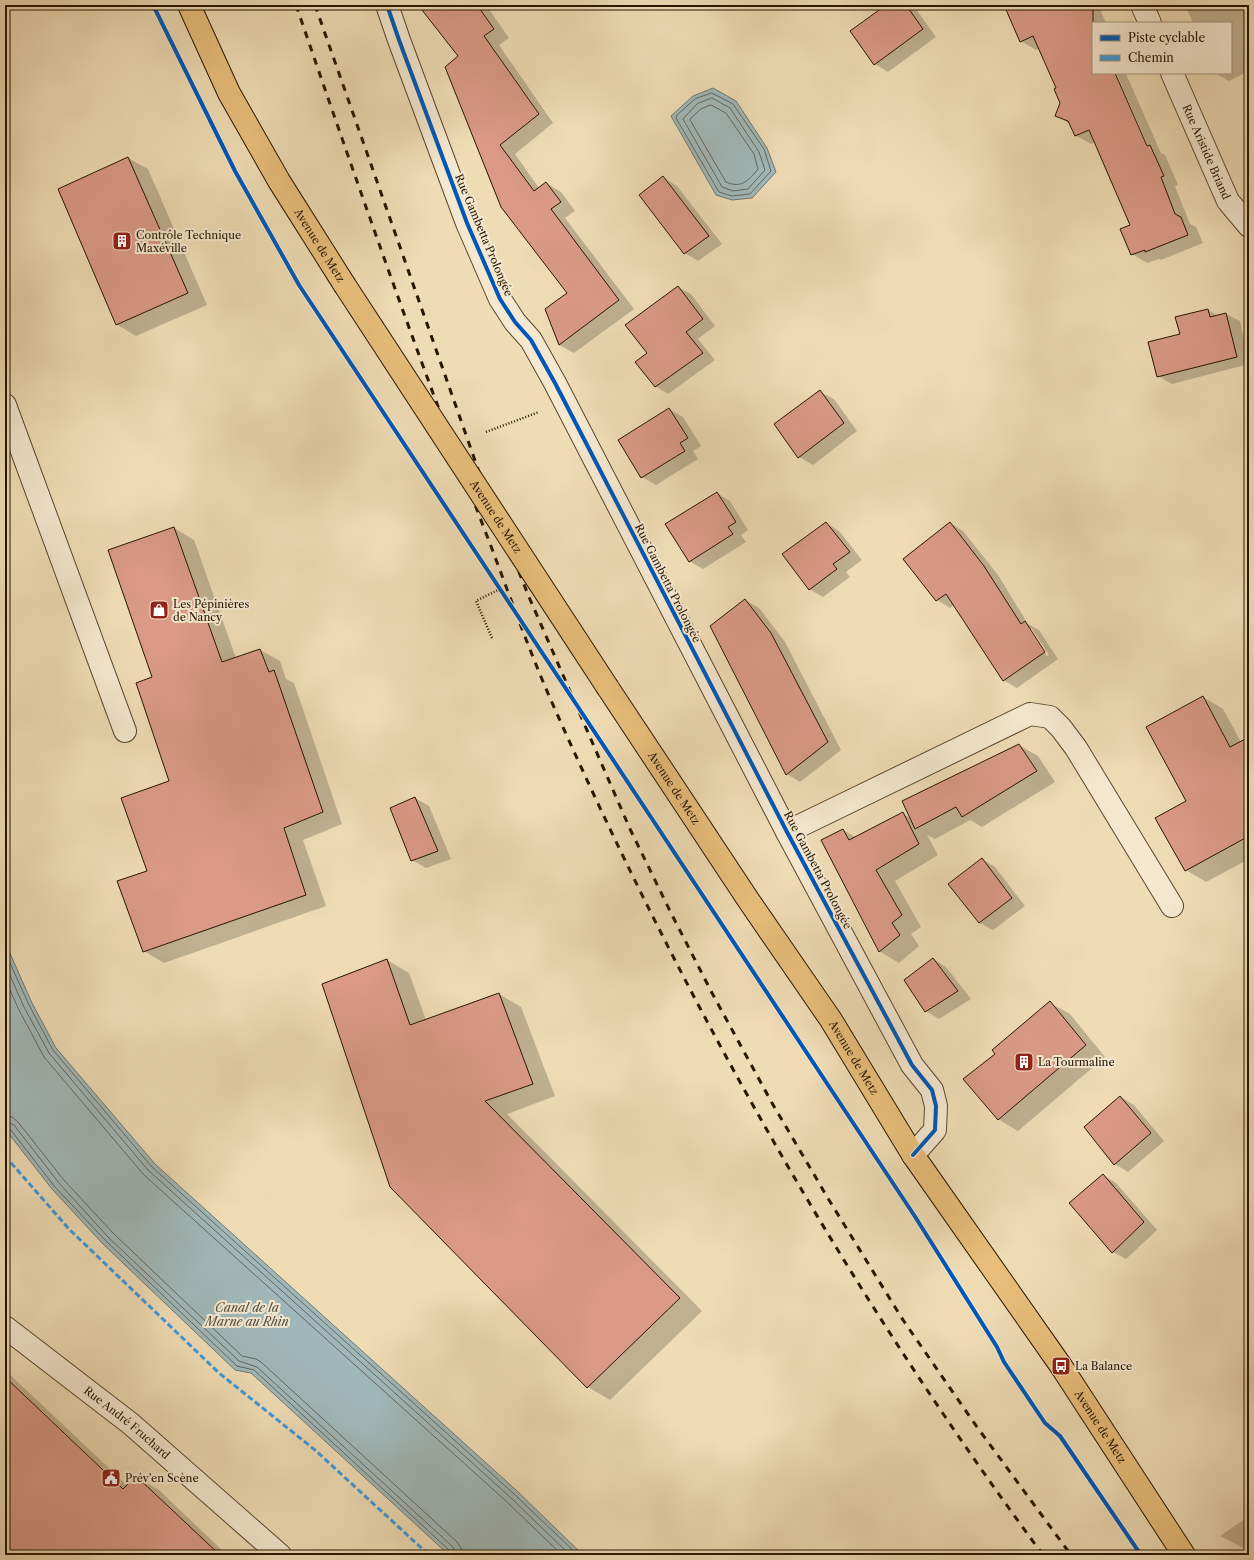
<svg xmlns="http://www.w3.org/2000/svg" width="1254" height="1560" viewBox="0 0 1254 1560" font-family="'Libre Caslon Text',serif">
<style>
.water{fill:#a0b8b9;stroke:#6f776f}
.shadow{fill:#0003;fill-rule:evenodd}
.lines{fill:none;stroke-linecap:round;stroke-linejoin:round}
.shore{stroke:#63665d;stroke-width:1}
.building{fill:#da9a86;stroke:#261501}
.minor-casing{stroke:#58472e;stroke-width:24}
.major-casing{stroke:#261501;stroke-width:24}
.path{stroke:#261501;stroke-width:2.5;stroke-dasharray:1 2;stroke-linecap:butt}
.minor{stroke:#f5e8cf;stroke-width:22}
.major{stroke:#e8be7a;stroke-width:22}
.rail{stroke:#261501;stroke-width:3;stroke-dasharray:7 7;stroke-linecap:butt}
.major-bridge-casing{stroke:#261501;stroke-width:24;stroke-linecap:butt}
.major-bridge{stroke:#e8be7a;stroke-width:22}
.quiet{stroke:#3c9add;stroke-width:3;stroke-dasharray:6 3;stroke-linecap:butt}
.cycleway-casing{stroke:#f5e8cf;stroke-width:6}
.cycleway{stroke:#0057b8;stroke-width:4}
.labels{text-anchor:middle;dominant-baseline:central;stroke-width:4;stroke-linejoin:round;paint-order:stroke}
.street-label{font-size:11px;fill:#261501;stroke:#f5e8cf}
.poi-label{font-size:11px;fill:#261501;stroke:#f5e8cf;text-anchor:start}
.water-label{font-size:12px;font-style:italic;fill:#514e41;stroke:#f5e8cf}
</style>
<rect width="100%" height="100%" fill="#efdcb5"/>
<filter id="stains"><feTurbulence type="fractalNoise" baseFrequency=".005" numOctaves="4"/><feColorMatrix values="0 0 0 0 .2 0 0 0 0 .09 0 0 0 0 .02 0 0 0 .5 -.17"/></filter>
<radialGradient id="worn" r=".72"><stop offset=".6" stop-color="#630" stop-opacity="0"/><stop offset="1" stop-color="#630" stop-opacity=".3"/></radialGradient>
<!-- water -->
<path class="water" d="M 713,88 L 736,101 L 767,148 L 776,172 L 752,198 L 732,200 L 716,195 L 671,116 L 693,96 Z
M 5,942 L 32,1003 L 56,1048 L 155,1164 L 516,1490 L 583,1555 L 449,1555 L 251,1373 L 235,1370 L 102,1243 L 52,1189 L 5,1129 Z"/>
<!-- shadow -->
<path class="shadow" d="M 421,5 L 486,5 L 509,38 L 499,45 L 553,123 L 515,154 L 539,188 L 546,183 L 561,192 L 575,211 L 565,218 L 634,309 L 574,353 L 559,345 L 568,293 L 502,206 L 460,57 Z
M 887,5 L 913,5 L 936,37 L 888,72 L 875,64 Z
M 1011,5 L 1098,5 L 1106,23 L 1093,23 L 1093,73 L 1114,73 L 1148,151 L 1150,151 L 1116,73 L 1126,74 L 1161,153 L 1165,155 L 1178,185 L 1175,186 L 1190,224 L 1196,227 L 1203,243 L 1161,260 L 1159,259 L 1147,263 L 1132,254 L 1131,225 L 1095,142 L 1091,144 L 1075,135 L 1070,124 L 1056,116 L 1061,103 L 1058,88 L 1040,48 L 1036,50 L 1021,41 Z
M 1185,5 L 1249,5 L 1249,71 L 1229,81 L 1215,73 L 1231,73 L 1231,23 L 1193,23 Z
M 128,158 L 148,169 L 207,305 L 136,336 L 116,324 Z
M 664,178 L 677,186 L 722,244 L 698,261 L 685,253 L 641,195 Z
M 678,287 L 691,294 L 715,326 L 698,339 L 715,360 L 668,394 L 655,386 L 648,353 Z
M 1208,310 L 1218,316 L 1226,314 L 1240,321 L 1249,364 L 1172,384 L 1158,376 L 1181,335 Z
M 820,392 L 834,399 L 857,431 L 813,465 L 799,457 L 775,424 Z
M 669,409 L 683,417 L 701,446 L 693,451 L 698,459 L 656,485 L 642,477 Z
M 717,493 L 730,501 L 748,530 L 741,535 L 746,542 L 703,569 L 689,561 Z
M 826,523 L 839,531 L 862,560 L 846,572 L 850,577 L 823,597 L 809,589 Z
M 950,523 L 963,531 L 998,575 L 1028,624 L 1039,630 L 1058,659 L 1017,688 L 1003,680 L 954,605 L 950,608 L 937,600 ZM 1029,629 L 1032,629 L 1049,655 L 1047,656 Z
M 174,528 L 194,540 L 236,658 L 260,650 L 280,661 L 286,679 L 294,683 L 342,824 L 303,840 L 326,906 L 164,963 L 144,951 L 148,872 L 170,782 L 153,677 Z
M 745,600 L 759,608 L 785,642 L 841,750 L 800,782 L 787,774 Z
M 1203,697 L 1223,709 L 1241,742 L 1249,738 L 1249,859 L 1206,882 L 1186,870 L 1188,801 Z
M 1019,745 L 1038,756 L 1055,782 L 982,827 L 970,820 L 935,839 L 927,835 L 938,855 L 895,881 L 921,927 L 911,934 L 919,946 L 899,963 L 879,951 L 843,830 L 857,838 L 903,814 L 912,819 Z
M 415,798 L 429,806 L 451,859 L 426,868 L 412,860 Z
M 982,859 L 995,867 L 1025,906 L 993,930 L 980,923 L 950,884 Z
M 933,959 L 946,967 L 971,999 L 939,1019 L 926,1011 Z
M 387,960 L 409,973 L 426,1020 L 499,994 L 521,1007 L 555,1096 L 507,1114 L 702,1311 L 610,1400 L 588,1387 L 391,1187 Z
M 1050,1003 L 1070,1014 L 1105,1057 L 1018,1131 L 998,1119 L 996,1054 Z
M 1121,1097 L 1134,1105 L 1164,1141 L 1128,1172 L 1115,1164 Z
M 1103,1175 L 1116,1183 L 1157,1230 L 1126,1259 L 1113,1252 Z
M 5,1370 L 128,1486 L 136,1477 L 159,1490 L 227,1555 L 5,1555 Z
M 1249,1516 L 1249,1551 L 1220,1536 Z"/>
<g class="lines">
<!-- shore -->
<path class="shore" d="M 712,93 L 733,104 L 764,149 L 771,171 L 750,194 L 732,196 L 719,192 L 676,118 L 677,115 L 695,99 Z
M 712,98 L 730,108 L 759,152 L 765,170 L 748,189 L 733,191 L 722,187 L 683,119 L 697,104 Z
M 711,105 L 726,113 L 754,154 L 758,169 C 749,180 742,189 726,182 L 690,120 L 691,118 L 701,109 Z
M 5,952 L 29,1005 L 53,1050 L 152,1167 L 513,1493 L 578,1555
M 5,964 L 24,1007 L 49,1053 L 148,1170 L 510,1497 L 570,1555
M 5,979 L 19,1010 L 44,1057 L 144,1175 L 506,1501 L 562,1555
M 5,1116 L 12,1117 L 18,1122 L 63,1179 L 113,1233 L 242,1356 L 256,1359 L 261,1362 L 457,1542 L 461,1548 L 462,1555
M 5,1122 L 10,1123 L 14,1125 L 59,1183 L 108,1237 L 239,1361 L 257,1367 L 453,1547 L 456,1555
M 5,1127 L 10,1129 L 55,1187 L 105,1240 L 237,1366 L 254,1370 L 449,1550 L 451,1555"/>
</g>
<!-- building -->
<path class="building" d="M 418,5 L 477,5 L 494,29 L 484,36 L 539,114 L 500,145 L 534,191 L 546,182 L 561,202 L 551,209 L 619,300 L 559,345 L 545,309 L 567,293 L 501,207 L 445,67 L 458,56 Z
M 886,5 L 906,5 L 923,29 L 874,65 L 850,31 Z
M 1004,5 L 1093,5 L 1093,73 L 1115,73 L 1147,146 L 1150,145 L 1164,176 L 1161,177 L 1175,214 L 1181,217 L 1188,235 L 1145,252 L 1145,250 L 1131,255 L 1120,229 L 1130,225 L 1089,130 L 1075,136 L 1068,121 L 1055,116 L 1060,103 L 1054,89 L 1056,88 L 1033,36 L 1020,42 Z
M 128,157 L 188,293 L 116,325 L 58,189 Z
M 663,176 L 709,236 L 684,254 L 639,195 Z
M 678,286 L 703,319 L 686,332 L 703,353 L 655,387 L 635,362 L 647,353 L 625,325 Z
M 1208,309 L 1210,317 L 1226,313 L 1237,357 L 1157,377 L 1148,342 L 1180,334 L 1175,317 Z
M 820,390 L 844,423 L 798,458 L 774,424 Z
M 669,408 L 688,438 L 680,443 L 685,451 L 641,478 L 618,440 Z
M 717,492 L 736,522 L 728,527 L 733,534 L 689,562 L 665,524 Z
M 826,522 L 850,552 L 833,564 L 837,569 L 809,590 L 782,554 Z
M 950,522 L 984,566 L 1021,624 L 1025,621 L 1045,652 L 1003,681 L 946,594 L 936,601 L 903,559 Z
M 174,527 L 222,662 L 260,649 L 269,672 L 274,670 L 323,812 L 284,828 L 306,895 L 143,952 L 117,881 L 147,871 L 121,798 L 169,781 L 136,683 L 152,677 L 108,550 Z
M 745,599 L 771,633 L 828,742 L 786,775 L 710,626 Z
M 1203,696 L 1230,747 L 1249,737 L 1249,836 L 1185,871 L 1155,818 L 1186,801 L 1146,727 Z
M 1019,744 L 1037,771 L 962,817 L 956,807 L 915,829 L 902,801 Z
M 415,797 L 438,851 L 411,861 L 390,808 Z
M 903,812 L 919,844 L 876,870 L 902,915 L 892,923 L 900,935 L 879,952 L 821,840 L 843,829 L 849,840 Z
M 982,858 L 1012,898 L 979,923 L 948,884 Z
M 933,958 L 958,991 L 925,1012 L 904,980 Z
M 387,959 L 410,1025 L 499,993 L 533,1084 L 485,1101 L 680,1298 L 587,1388 L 390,1187 L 322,984 Z
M 1050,1001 L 1086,1045 L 998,1120 L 963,1079 L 995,1054 L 992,1050 Z
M 1120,1096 L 1151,1133 L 1114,1165 L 1084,1127 Z
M 1103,1174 L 1144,1222 L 1112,1253 L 1069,1203 Z
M 5,1377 L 123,1489 L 136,1476 L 220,1555 L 5,1555 Z"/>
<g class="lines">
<!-- minor casing -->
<g class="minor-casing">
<g id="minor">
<path d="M 387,5 L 399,40 L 467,223 L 500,299 L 515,322 L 531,340 L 555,383 L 787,832 L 912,1065 L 932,1090 L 936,1106 L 935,1130 L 913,1155"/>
<path d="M 1142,5 L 1150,23"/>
<path id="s1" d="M 1172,73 L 1228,201 L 1249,226"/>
<path d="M 5,405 L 125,731"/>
<path d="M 787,832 L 1030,714 L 1050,717 L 1061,728 L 1076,748 L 1172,906"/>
<path id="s2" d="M 5,1327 L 131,1424 L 280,1555"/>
</g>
</g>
<!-- major casing -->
<g class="major-casing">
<g id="major">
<path id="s3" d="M 189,5 L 229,93 L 279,181 L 344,284"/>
<path id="s4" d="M 608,688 L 749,901 L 831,1020 L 913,1155 L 1061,1366 L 1184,1555"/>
</g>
</g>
<!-- path -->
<path class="path" d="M 486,432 L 539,412
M 492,638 L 476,601 L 500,589"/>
<!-- minor -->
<use href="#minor" class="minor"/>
<!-- major -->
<use href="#major" class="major"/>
<!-- rail -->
<path class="rail" d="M 296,5 C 356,180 417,355 484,528 C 506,585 526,643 550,698 C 683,1000 847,1290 1043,1555
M 315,5 L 478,469 L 529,597 L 630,829 L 671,913 L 712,993 L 772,1103 L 829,1200 L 903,1320 L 977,1427 L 1071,1555"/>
<!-- major-bridge casing -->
<g class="major-bridge-casing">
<g id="major-bridge">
<path id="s5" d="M 344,284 L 608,688"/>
</g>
</g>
<!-- major-bridge -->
<use href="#major-bridge" class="major-bridge"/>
<!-- quiet -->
<path class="quiet" d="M 5,1156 L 69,1229 L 219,1373 L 315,1450 L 429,1555"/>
<!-- cycleway casing -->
<g class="cycleway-casing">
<path id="cycleway" d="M 153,5 L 235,171 L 299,285 L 914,1215 L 997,1347 L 1004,1362 L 1045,1423 L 1060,1436 L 1141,1555
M 387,5 L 399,40 L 467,223 L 500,299 L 515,322 L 531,340 L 555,383 L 787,832 L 912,1065 L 932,1090 L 936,1106 L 935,1130 L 913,1155"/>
</g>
<!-- cycleway -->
<use href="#cycleway" class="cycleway"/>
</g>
<!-- icons -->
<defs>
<g id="building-square" transform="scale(1)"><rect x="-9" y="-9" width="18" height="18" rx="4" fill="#8f2418" stroke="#f5e8cf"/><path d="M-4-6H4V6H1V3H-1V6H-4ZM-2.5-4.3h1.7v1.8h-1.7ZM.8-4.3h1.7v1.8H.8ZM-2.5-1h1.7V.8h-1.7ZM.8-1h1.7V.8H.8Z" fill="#fff"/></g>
<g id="shop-square" transform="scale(1)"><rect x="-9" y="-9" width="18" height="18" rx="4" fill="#8f2418" stroke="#f5e8cf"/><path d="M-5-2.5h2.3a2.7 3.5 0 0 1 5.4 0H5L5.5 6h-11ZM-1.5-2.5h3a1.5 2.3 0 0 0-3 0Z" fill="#fff"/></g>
<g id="bus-square" transform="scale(1)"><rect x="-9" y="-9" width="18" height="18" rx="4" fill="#8f2418" stroke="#f5e8cf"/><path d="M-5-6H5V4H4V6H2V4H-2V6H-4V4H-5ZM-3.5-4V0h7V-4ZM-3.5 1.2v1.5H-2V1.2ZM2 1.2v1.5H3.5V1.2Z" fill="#fff"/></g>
<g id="civic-square" transform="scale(1)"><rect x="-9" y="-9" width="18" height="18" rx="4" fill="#8f2418" stroke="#f5e8cf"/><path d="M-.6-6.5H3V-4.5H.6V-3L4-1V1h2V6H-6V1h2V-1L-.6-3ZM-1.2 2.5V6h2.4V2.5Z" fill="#fff"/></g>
</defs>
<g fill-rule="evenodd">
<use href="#building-square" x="122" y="241"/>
<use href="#shop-square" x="159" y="610"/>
<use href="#building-square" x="1024" y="1062"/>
<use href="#bus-square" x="1061" y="1366"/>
<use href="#civic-square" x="111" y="1478"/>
</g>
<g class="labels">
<!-- street labels -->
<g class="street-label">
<text stroke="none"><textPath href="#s1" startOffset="86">Rue Aristide Briand</textPath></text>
<text transform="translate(484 235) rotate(67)">Rue Gambetta Prolongée</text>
<text stroke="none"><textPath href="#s3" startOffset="274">Avenue de Metz</textPath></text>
<text stroke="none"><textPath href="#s5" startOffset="278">Avenue de Metz</textPath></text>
<text transform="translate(668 583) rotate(63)">Rue Gambetta Prolongée</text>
<text stroke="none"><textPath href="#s4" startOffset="120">Avenue de Metz</textPath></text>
<text transform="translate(818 870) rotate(62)">Rue Gambetta Prolongée</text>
<text stroke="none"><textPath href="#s4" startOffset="444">Avenue de Metz</textPath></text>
<text stroke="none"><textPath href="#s2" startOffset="155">Rue André Fruchard</textPath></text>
<text stroke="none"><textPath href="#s4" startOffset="888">Avenue de Metz</textPath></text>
</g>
<!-- poi labels -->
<g class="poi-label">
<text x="136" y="235">Contrôle Technique<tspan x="136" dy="13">Maxéville</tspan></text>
<text x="173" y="604">Les Pépinières<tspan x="173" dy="13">de Nancy</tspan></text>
<text x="1038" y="1062">La Tourmaline</text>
<text x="1075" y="1366">La Balance</text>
<text x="125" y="1478">Prév’en Scène</text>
</g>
<!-- water labels -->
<g class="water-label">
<text x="247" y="1307">Canal de la<tspan x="247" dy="14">Marne au Rhin</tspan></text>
</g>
</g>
<!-- margin -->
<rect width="1254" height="1560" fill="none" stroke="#efdcb5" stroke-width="20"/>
<rect x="6" y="6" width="1242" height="1548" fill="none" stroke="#261501" stroke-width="2"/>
<rect x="10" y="10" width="1234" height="1540" fill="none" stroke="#261501"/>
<!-- legend -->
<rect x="1092" y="22" width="140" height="52" fill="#f5e8cf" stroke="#a2947d"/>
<rect x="1100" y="35" width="20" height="6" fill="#0057b8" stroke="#a2947d"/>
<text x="1128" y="42" font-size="12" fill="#261501">Piste cyclable</text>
<rect x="1100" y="55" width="20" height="6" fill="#3c9add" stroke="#a2947d"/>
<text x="1128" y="62" font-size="12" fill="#261501">Chemin</text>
<rect width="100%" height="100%" filter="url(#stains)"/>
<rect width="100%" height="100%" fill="url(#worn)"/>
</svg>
